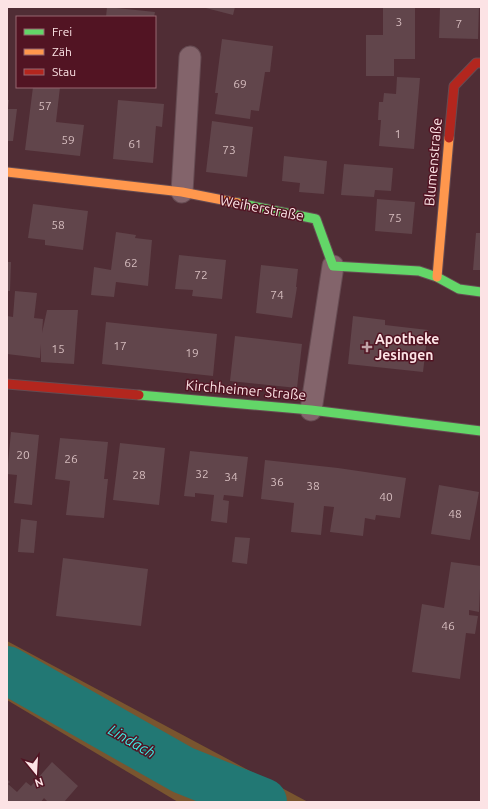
<svg xmlns="http://www.w3.org/2000/svg" width="488" height="809" viewBox="0 0 488 809" font-family="Ubuntu,sans-serif">
<style>
.green{fill:#79552f}
.lines{fill:none;stroke-linecap:round;stroke-linejoin:round}
.river{stroke:#227874;stroke-width:48}
.building{fill:#61454b}
.street-casing{stroke:#664b52;stroke-width:23}
.fast-casing{stroke:#664b52;stroke-width:11}
.slow-casing{stroke:#664b52;stroke-width:11}
.jam-casing{stroke:#664b52;stroke-width:11}
.street{stroke:#83646b;stroke-width:21}
.fast{stroke:#63d668;stroke-width:9}
.slow{stroke:#ff974d;stroke-width:9}
.jam{stroke:#b3261e;stroke-width:9}
.poi-dot{fill:#c0a3a7;stroke:#521423;stroke-width:1.5}
.labels{text-anchor:middle;dominant-baseline:central;stroke-width:3;stroke-linejoin:round;paint-order:stroke}
.number-label{font-size:12px;fill:#d5bcbe}
.street-label{font-size:14px;fill:#fce3e5;stroke:#521423}
.poi-label{font-size:14px;font-weight:bold;fill:#fce3e5;stroke:#521423;text-anchor:start}
.water-label{font-size:15px;font-style:italic;fill:#3cece4;stroke:#521423}
</style>
<rect width="100%" height="100%" fill="#502d35"/>
<!-- green -->
<path class="green" d="M 7,641 L 308,802 L 178,802 L 7,700 Z"/>
<g class="lines">
<!-- river -->
<path class="river" d="M 7,670 L 183,770 L 263,802"/>
</g>
<!-- building -->
<path class="building" d="M 107,7 L 155,12 L 154,17 L 106,17 Z
M 202,7 L 235,7 L 233,15 Z
M 383,7 L 415,7 L 415,59 L 394,59 L 394,76 L 366,76 L 366,35 L 383,35 Z
M 440,7 L 479,7 L 478,39 L 439,38 Z
M 222,39 L 273,46 L 270,72 L 265,72 L 259,111 L 251,110 L 250,119 L 215,114 L 218,93 L 215,93 Z
M 397,77 L 420,78 L 414,149 L 379,146 L 381,120 L 378,120 L 379,102 L 383,102 L 384,93 L 396,94 Z
M 33,87 L 60,87 L 56,122 L 84,125 L 80,156 L 25,150 Z
M 7,100 L 9,100 L 8,109 L 17,109 L 13,141 L 7,141 Z
M 118,100 L 164,104 L 162,127 L 156,126 L 153,163 L 113,159 Z
M 212,121 L 253,127 L 247,177 L 206,172 Z
M 284,156 L 327,161 L 324,194 L 299,192 L 300,183 L 282,181 Z
M 344,164 L 393,168 L 391,191 L 375,190 L 374,197 L 341,195 Z
M 377,199 L 415,202 L 412,234 L 375,231 Z
M 33,204 L 88,211 L 83,250 L 45,245 L 45,240 L 28,238 Z
M 116,232 L 136,235 L 135,238 L 152,240 L 148,286 L 116,282 L 114,297 L 91,295 L 94,267 L 111,270 Z
M 476,233 L 481,233 L 481,270 L 473,270 Z
M 179,255 L 226,260 L 222,299 L 192,296 L 193,290 L 175,289 Z
M 7,262 L 11,262 L 10,291 L 7,291 Z
M 261,265 L 298,269 L 296,287 L 297,287 L 292,318 L 256,313 Z
M 15,291 L 37,293 L 34,318 L 43,319 L 42,333 L 47,310 L 78,310 L 74,364 L 41,362 L 41,344 L 40,358 L 7,354 L 7,316 L 13,317 Z
M 353,316 L 385,320 L 385,325 L 428,330 L 423,372 L 348,364 Z
M 106,322 L 217,334 L 213,376 L 102,364 Z
M 235,336 L 302,344 L 297,388 L 230,381 Z
M 11,432 L 39,435 L 32,505 L 14,503 L 17,475 L 7,474 Z
M 60,438 L 108,442 L 104,479 L 108,479 L 104,518 L 66,515 L 70,481 L 55,479 Z
M 120,443 L 165,448 L 159,505 L 113,500 Z
M 190,451 L 248,457 L 243,497 L 224,495 L 223,500 L 229,501 L 227,523 L 211,521 L 214,495 L 195,493 L 195,497 L 184,496 Z
M 265,460 L 338,468 L 406,478 L 400,518 L 376,515 L 375,520 L 365,518 L 363,536 L 330,532 L 334,507 L 324,506 L 321,535 L 291,532 L 294,503 L 261,499 Z
M 439,485 L 479,492 L 470,540 L 431,534 Z
M 21,519 L 37,521 L 34,553 L 18,552 Z
M 235,537 L 250,538 L 247,564 L 232,562 Z
M 63,558 L 148,569 L 141,626 L 56,616 Z
M 451,562 L 481,566 L 479,612 L 469,610 L 469,615 L 478,616 L 475,634 L 466,633 L 460,679 L 412,672 L 422,604 L 444,608 Z
M 52,762 L 78,786 L 64,802 L 48,802 L 44,798 L 41,802 L 7,802 L 7,779 L 10,782 L 8,784 L 17,792 L 26,782 L 31,786 Z"/>
<g class="lines">
<!-- street casing -->
<g class="street-casing">
<path id="street" d="M 182,192 L 190,57
M 311,410 L 333,266"/>
</g>
<!-- fast casing -->
<g class="fast-casing">
<path id="fast" d="M 238,203 L 316,219 L 333,266 L 419,271 L 437,277 L 459,289 L 481,292
M 139,395 L 311,410 L 481,431"/>
</g>
<!-- slow casing -->
<g class="slow-casing">
<path id="slow" d="M 7,172 L 182,192 L 238,203
M 437,277 L 449,138"/>
</g>
<!-- jam casing -->
<g class="jam-casing">
<path id="jam" d="M 449,138 L 454,86 L 476,63 L 481,63
M 7,384 L 139,395"/>
</g>
<!-- street -->
<use href="#street" class="street"/>
<!-- fast -->
<use href="#fast" class="fast"/>
<!-- slow -->
<use href="#slow" class="slow"/>
<!-- jam -->
<use href="#jam" class="jam"/>
</g>
<!-- markers -->
<path class="poi-dot" d="M365 341h4v4h4v4h-4v4h-4v-4h-4v-4h4z"/>
<g class="labels">
<!-- number labels -->
<g class="number-label">
<text x="399" y="21">3</text>
<text x="459" y="23">7</text>
<text x="240" y="83">69</text>
<text x="45" y="105">57</text>
<text x="398" y="133">1</text>
<text x="68" y="139">59</text>
<text x="135" y="143">61</text>
<text x="229" y="149">73</text>
<text x="395" y="217">75</text>
<text x="58" y="224">58</text>
<text x="131" y="262">62</text>
<text x="201" y="274">72</text>
<text x="277" y="294">74</text>
<text x="120" y="345">17</text>
<text x="58" y="348">15</text>
<text x="192" y="352">19</text>
<text x="23" y="454">20</text>
<text x="71" y="458">26</text>
<text x="202" y="473">32</text>
<text x="139" y="474">28</text>
<text x="231" y="476">34</text>
<text x="277" y="481">36</text>
<text x="313" y="485">38</text>
<text x="386" y="496">40</text>
<text x="455" y="513">48</text>
<text x="448" y="625">46</text>
</g>
<!-- street labels -->
<g class="street-label">
<text transform="translate(433 162) rotate(-85)">Blumenstraße</text>
<text transform="translate(262 208) rotate(11)">Weiherstraße</text>
<text transform="translate(246 390) rotate(5)">Kirchheimer Straße</text>
</g>
<!-- poi labels -->
<g class="poi-label">
<text x="375" y="339">Apotheke<tspan x="375" dy="16">Jesingen</tspan></text>
</g>
<!-- water labels -->
<g class="water-label">
<text transform="translate(132 741) rotate(30)">Lindach</text>
</g>
</g>
<!-- border -->
<rect width="488" height="809" fill="none" stroke="#fce3e5" stroke-width="16"/>
<!-- legend -->
<rect x="16" y="16" width="140" height="72" fill="#521423" stroke="#966771"/>
<rect x="24" y="29" width="20" height="6" fill="#63d668" stroke="#966771"/>
<text x="52" y="36" font-size="12" fill="#fce3e5">Frei</text>
<rect x="24" y="49" width="20" height="6" fill="#ff974d" stroke="#966771"/>
<text x="52" y="56" font-size="12" fill="#fce3e5">Zäh</text>
<rect x="24" y="69" width="20" height="6" fill="#b3261e" stroke="#966771"/>
<text x="52" y="76" font-size="12" fill="#fce3e5">Stau</text>
<!-- north arrow -->
<g transform="translate(36 773) rotate(162)" stroke="#521423" stroke-width="3" paint-order="stroke">
<path d="M0-3L7 15L0 10L-7 15Z" fill="#fce3e5"/>
<text y="-6" font-size="11" font-weight="bold" text-anchor="middle" fill="#fce3e5">N</text>
</g>
</svg>
